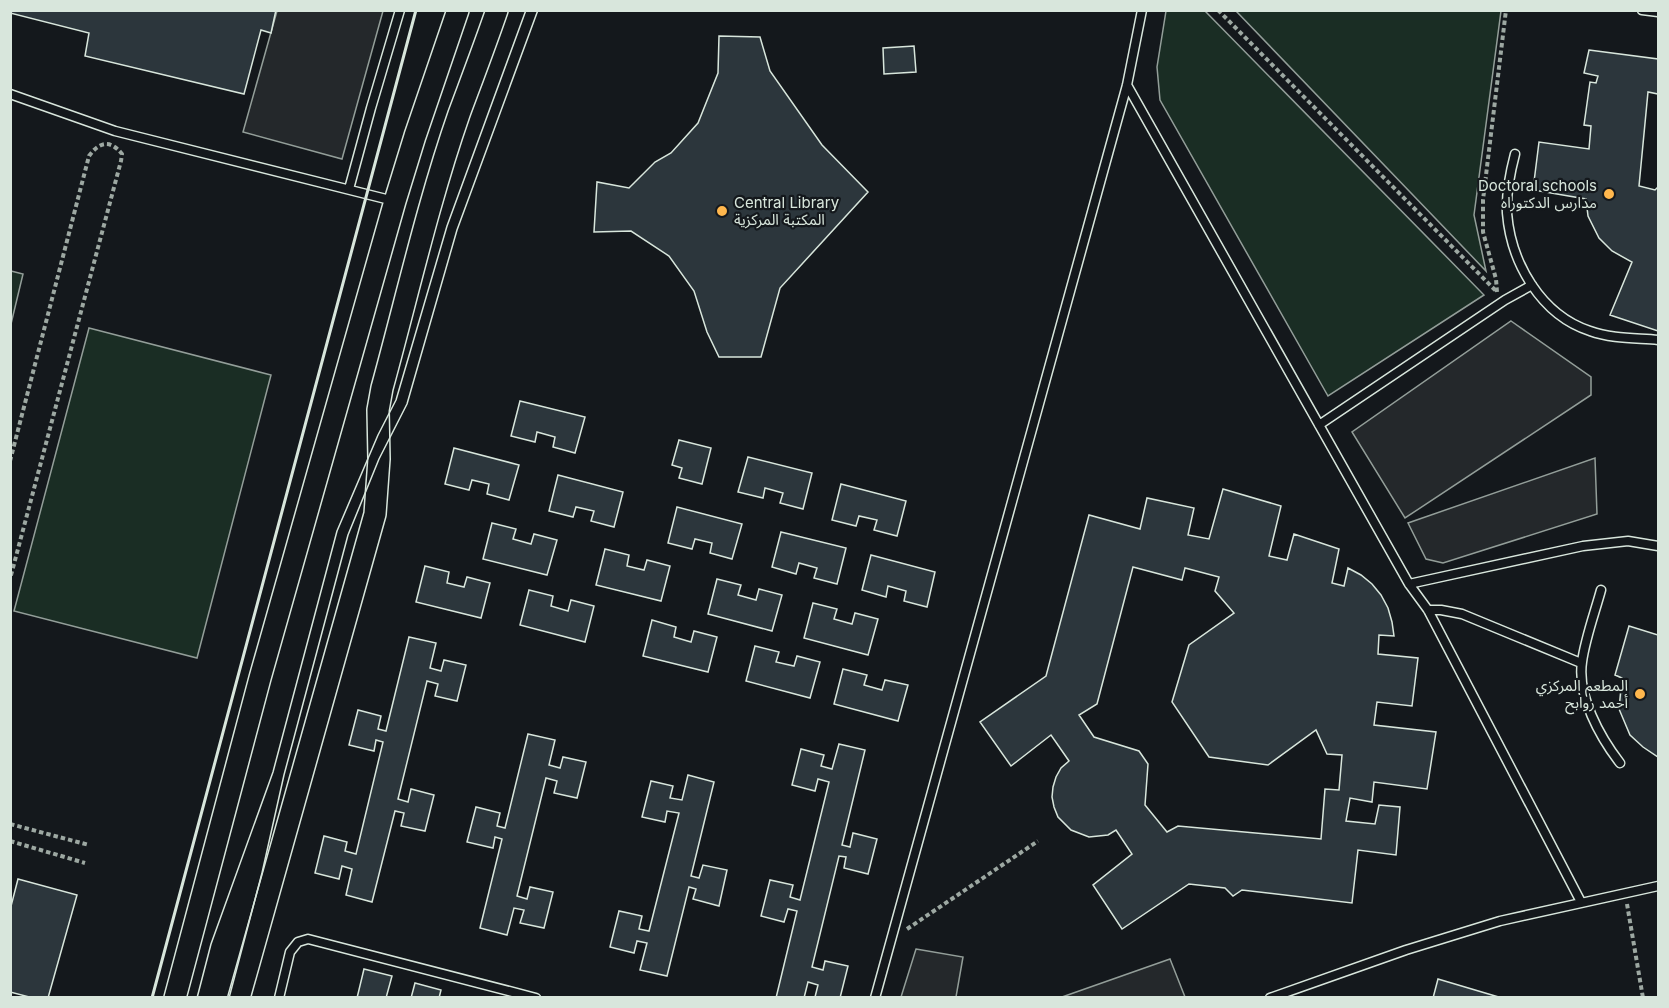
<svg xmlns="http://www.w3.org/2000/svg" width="1669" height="1008" viewBox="0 0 1669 1008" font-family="Inter,'Noto Sans Arabic',sans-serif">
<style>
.green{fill:#1a2d24;stroke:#939e99;stroke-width:1.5}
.parking{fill:#24282b;stroke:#939e99;stroke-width:1.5}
.building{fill:#2c363c;stroke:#d8e6dc;stroke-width:1.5;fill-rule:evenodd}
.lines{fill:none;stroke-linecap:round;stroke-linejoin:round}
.service-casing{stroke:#d8e6dc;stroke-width:11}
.tertiary-casing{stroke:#d8e6dc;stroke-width:24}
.path{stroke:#9da8a2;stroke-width:4;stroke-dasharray:4.5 3;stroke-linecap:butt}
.service{stroke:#14181c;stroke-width:8}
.tertiary{stroke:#14181c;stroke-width:21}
.tram{stroke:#d8e6dc;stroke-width:1.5}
.wall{stroke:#d8e6dc;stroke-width:3}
.poi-dot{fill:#ffb74d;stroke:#14181c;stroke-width:2}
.labels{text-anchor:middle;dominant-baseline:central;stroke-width:4.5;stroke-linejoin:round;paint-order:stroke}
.poi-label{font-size:15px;fill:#d8e6dc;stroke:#14181c;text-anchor:end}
</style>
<rect width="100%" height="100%" fill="#14181c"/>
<!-- green -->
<path class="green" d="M 1166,11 L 1205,11 L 1484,295 L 1328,396 L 1160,100 L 1157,67 Z
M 1236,11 L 1501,11 L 1474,215 L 1486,271 Z
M 11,271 L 23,274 L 11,324 L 10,271 Z
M 89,328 L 271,375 L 197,658 L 14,611 Z"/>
<!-- parking -->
<path class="parking" d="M 277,11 L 383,11 L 342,159 L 243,132 Z
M 1511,321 L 1591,377 L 1591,395 L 1405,518 L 1352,432 Z
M 1595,458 L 1597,514 L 1443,563 L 1426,559 L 1408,523 Z
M 916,949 L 963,957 L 956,997 L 901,997 Z
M 1170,959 L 1185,997 L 1062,997 Z"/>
<!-- building -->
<path class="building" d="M 10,10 L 276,10 L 271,33 L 261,30 L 244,94 L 85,56 L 89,33 L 10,13 Z
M 719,36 L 760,37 L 770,71 L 822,145 L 868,192 L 780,288 L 761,357 L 719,357 L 707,332 L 694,291 L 669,256 L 631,231 L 594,232 L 597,182 L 629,188 L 655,162 L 671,153 L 698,123 L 718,73 Z
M 914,46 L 916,72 L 884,74 L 883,48 Z
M 1589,50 L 1658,59 L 1658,94 L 1648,92 L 1639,186 L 1655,190 L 1658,187 L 1658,331 L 1610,315 L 1632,262 L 1612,251 L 1599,238 L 1588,216 L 1586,199 L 1533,190 L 1539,142 L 1589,149 L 1591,126 L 1584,125 L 1590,82 L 1596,83 L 1598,76 L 1584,73 Z
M 520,401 L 585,417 L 575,453 L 553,447 L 555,437 L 537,432 L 535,442 L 511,436 Z
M 679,440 L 711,448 L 702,484 L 679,478 L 682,468 L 672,465 Z
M 454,448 L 519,465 L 509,500 L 487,494 L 489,484 L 472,480 L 469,490 L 445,484 Z
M 748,457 L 812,473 L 803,509 L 780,503 L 783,493 L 765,488 L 763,498 L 738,492 Z
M 558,475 L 623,492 L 614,527 L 591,521 L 594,511 L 576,507 L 573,517 L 549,511 Z
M 841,484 L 906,501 L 897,536 L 874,530 L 877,520 L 859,516 L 856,526 L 832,520 Z
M 1223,489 L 1281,506 L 1269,556 L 1287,560 L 1294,534 L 1339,549 L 1332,583 L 1344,586 L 1348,568 L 1361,575 L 1372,584 L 1381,595 L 1388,608 L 1392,622 L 1394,636 L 1379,635 L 1378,654 L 1418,658 L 1412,706 L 1377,702 L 1374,725 L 1436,732 L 1427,789 L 1374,782 L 1372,802 L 1350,798 L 1346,821 L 1375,824 L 1379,805 L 1400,807 L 1396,855 L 1358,850 L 1352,903 L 1242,890 L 1233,896 L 1225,888 L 1189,884 L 1122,929 L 1093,885 L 1132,854 L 1116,830 L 1108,835 L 1089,837 L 1071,830 L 1058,817 L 1054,807 L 1052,797 L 1053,787 L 1056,777 L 1061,768 L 1069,761 L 1051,735 L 1011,766 L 980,722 L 1046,676 L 1089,515 L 1140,529 L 1147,498 L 1194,508 L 1188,535 L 1209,539 ZM 1133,567 L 1182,580 L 1185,568 L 1219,577 L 1215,591 L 1234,613 L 1189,645 L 1172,702 L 1209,757 L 1268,765 L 1316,730 L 1327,754 L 1342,755 L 1339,790 L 1325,789 L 1321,839 L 1178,826 L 1167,832 L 1145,805 L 1148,764 L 1139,751 L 1094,737 L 1079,715 L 1097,704 Z
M 677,507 L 742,524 L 732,559 L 710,553 L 712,543 L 695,539 L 692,549 L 668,543 Z
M 492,523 L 516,529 L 513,539 L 531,544 L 534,534 L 557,540 L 547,575 L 483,559 Z
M 781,532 L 846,548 L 837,584 L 814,578 L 817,568 L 799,563 L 796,574 L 772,567 Z
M 605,549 L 629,555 L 627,566 L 644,570 L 647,560 L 670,566 L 661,601 L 596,585 Z
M 871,555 L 935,572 L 927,607 L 904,601 L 906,591 L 888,586 L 886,597 L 862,590 Z
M 425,566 L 449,572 L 447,583 L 464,587 L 467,577 L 490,583 L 481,618 L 416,602 Z
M 717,579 L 741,585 L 738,595 L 756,600 L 759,589 L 782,595 L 772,631 L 708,614 Z
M 529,590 L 553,596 L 551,606 L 568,611 L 571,600 L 594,606 L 585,642 L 520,625 Z
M 813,603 L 837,609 L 834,619 L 852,624 L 855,613 L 878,619 L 868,655 L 804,638 Z
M 652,620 L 676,627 L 674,637 L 691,642 L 694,631 L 717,637 L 708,672 L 643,656 Z
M 1629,626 L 1658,635 L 1658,757 L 1643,747 L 1630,735 L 1619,709 L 1622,678 L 1615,675 Z
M 409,637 L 436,643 L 430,668 L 441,671 L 444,660 L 466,665 L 457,701 L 435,696 L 438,684 L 427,681 L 398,799 L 408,802 L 411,789 L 434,795 L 425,831 L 401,826 L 404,813 L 395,811 L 372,902 L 346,895 L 352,869 L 342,866 L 339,879 L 315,873 L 324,836 L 347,842 L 345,851 L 356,854 L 383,742 L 376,740 L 374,751 L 349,745 L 358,710 L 381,716 L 378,729 L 386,731 Z
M 755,646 L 779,652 L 776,662 L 794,666 L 797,656 L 820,662 L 810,698 L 746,681 Z
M 843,669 L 867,675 L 864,685 L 882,690 L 885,680 L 908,685 L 898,721 L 834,704 Z
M 528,734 L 555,740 L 549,765 L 560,768 L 563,757 L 586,762 L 577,798 L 554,793 L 557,781 L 546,778 L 517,896 L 527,899 L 530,887 L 553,892 L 544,928 L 520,923 L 524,910 L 514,908 L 507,935 L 480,928 L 502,839 L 495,837 L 493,848 L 467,842 L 476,807 L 500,813 L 497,826 L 505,828 Z
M 839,744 L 865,750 L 842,845 L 850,847 L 853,833 L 877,839 L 868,874 L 844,868 L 846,857 L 839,856 L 812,967 L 823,970 L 825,961 L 848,966 L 840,998 L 815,997 L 818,985 L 808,982 L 804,998 L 776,998 L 797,911 L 788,909 L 784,922 L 761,916 L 770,880 L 793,885 L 790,897 L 800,900 L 829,782 L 818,779 L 815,791 L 792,785 L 801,749 L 824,755 L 821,766 L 832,769 Z
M 688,775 L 714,782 L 691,876 L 699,878 L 703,865 L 727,870 L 719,906 L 693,899 L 696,889 L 689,887 L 667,976 L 640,970 L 647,943 L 637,941 L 634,953 L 610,947 L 619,911 L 642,916 L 639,929 L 649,931 L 679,813 L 667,811 L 665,822 L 642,817 L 651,781 L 673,786 L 670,798 L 682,800 Z
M 18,879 L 77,895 L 48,998 L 33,998 L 10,992 L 10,910 Z
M 364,969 L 392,976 L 386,998 L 357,998 Z
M 1438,979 L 1502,998 L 1433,998 Z
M 415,983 L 441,990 L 439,998 L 411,998 Z"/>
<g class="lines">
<!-- service casing -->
<g class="service-casing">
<path id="service" d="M 1642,10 L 1658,12
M 1127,85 L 1409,584 L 1428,610 L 1581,902
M 10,94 L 115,131 L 394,201
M 1515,154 C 1510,173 1506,193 1507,213 C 1511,263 1541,315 1590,331 C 1612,339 1636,338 1658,340
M 349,189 L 371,108 L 400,10
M 1319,425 L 1505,300 L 1532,285
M 1409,584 L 1583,546 L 1628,541 L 1658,546
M 1601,590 C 1595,612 1585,639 1582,662 C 1577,696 1600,737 1620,763
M 1428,610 L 1441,610 L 1462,614 L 1581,663
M 279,998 L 290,952 L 298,942 L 308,939 L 536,998
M 875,998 L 1127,85 L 1142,10
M 1270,998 L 1406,950 L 1500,921 L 1658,886"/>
</g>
<!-- tertiary casing -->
<g class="tertiary-casing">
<path id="tertiary" d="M 175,998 L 260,678 L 395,201 L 415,136 L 458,10
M 239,998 L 375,514 L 379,459 L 378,410 L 382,388 C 407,297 428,203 459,114 C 472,79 485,45 497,10"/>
</g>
<!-- path -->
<path class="path" d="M 1218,10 L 1496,291
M 1497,292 L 1496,279 L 1483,232 L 1483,200 L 1506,10
M 10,461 L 89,156 C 99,142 110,139 122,154 L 121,161 L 10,579
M 10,824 L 89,845
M 10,841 L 85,863
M 1627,904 L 1643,998
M 907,929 L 1038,841"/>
<!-- service -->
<use href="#service" class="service"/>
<!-- tertiary -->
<use href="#tertiary" class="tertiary"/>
<!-- tram -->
<path class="tram" d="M 197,998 L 211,944 L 273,772 L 337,531 L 378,435 L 396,400 L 447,226 L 526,10
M 229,998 L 262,873 L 284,775 L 348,535 L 379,459 L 407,404 L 457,230 L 538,10"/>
<!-- wall -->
<path class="wall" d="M 152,998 L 416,10"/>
</g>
<!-- markers -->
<g class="poi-dot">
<circle cx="1609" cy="194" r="6"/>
<circle cx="722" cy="211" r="6"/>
<circle cx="1640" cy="694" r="6"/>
</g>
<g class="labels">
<!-- poi labels -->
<g class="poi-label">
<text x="1597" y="185">Doctoral schools<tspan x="1597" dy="17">مدارس الدكتوراه</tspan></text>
<text x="734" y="202" text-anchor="start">Central Library<tspan x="734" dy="17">المكتبة المركزية</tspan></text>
<text x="1628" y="685">المطعم المركزي<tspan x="1628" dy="17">أحمد روابح</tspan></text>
</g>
</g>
<!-- border -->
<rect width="1669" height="1008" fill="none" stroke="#d8e6dc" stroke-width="24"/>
</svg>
